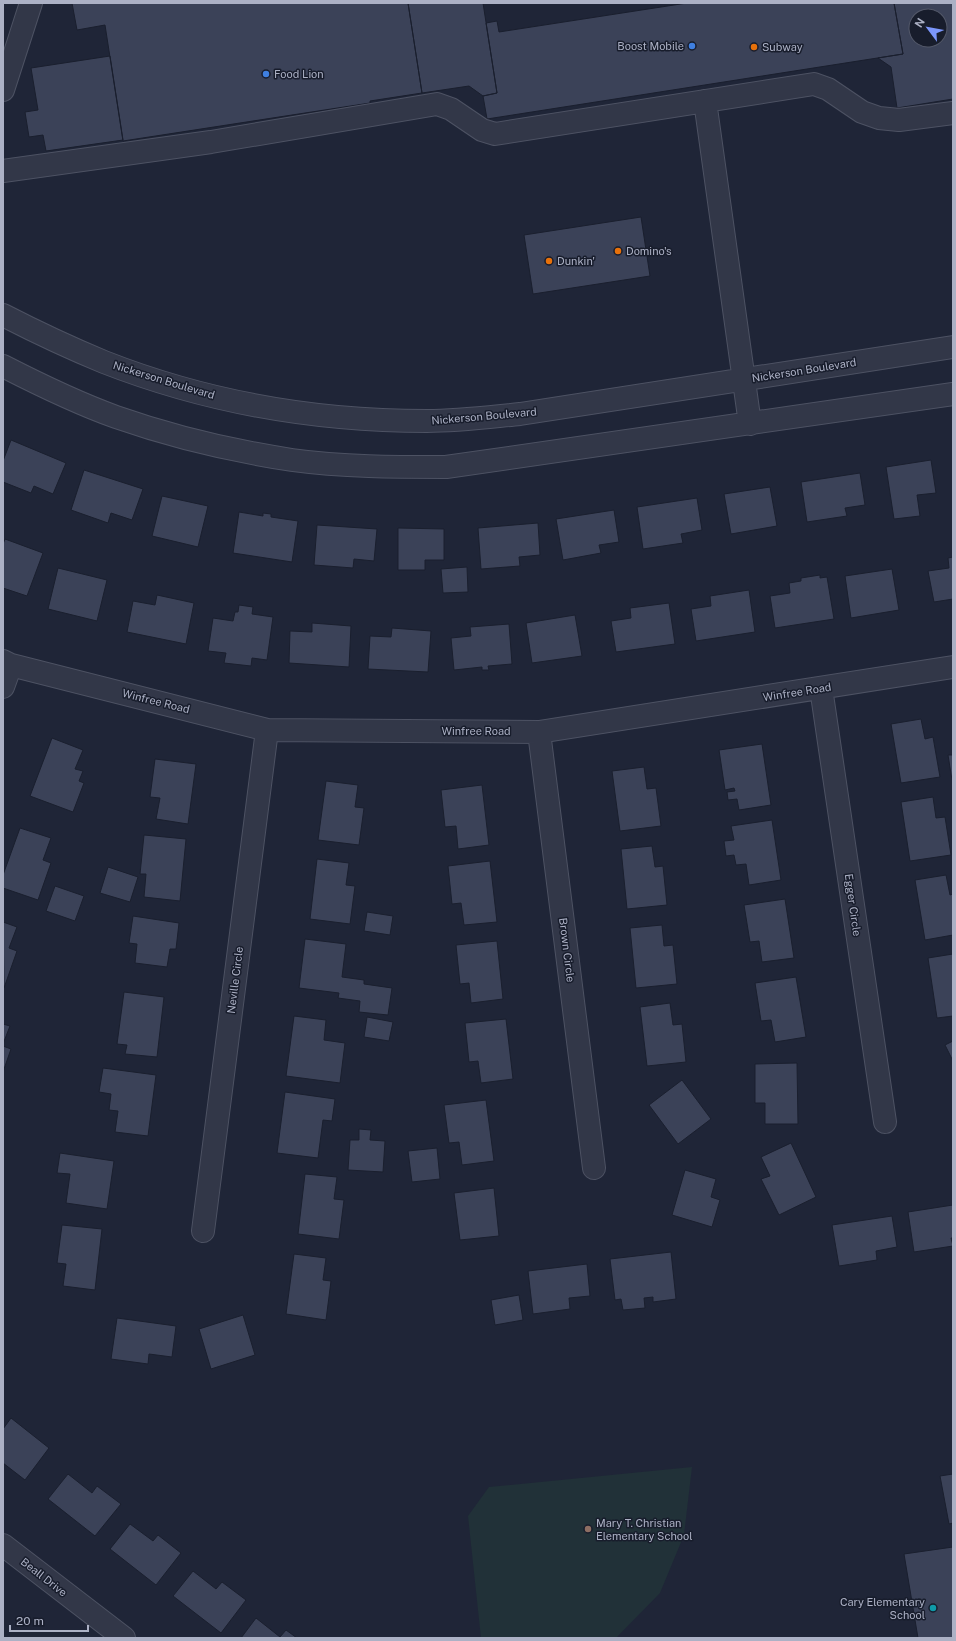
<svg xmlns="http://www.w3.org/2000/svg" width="956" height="1641" viewBox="0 0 956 1641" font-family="'Public Sans',sans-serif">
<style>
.green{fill:#213138}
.building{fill:#3b4258;stroke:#1a1f2e;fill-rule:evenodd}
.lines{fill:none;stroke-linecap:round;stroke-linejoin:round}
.minor-casing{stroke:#4d5263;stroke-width:24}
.minor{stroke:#323748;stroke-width:22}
.shop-dot{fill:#3f7fe0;stroke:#181d2c;stroke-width:1.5}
.food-dot{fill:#e8710a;stroke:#181d2c;stroke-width:1.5}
.education-dot{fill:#8d6e63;stroke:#181d2c;stroke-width:1.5}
.culture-dot{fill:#0f9aa8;stroke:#181d2c;stroke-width:1.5}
.labels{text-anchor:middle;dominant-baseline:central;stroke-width:3;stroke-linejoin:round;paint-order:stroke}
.poi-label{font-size:11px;fill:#acb1c5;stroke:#181d2c;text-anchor:start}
.street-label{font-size:11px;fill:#acb1c5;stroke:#181d2c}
</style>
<rect width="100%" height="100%" fill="#1f2537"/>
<!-- green -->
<path class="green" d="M 692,1467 L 684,1535 L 660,1593 L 616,1638 L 481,1638 L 468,1516 L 489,1487 Z"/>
<!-- building -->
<path class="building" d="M 72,3 L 408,3 L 422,93 L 370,101 L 370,103 L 123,141 L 105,25 L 77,30 Z
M 408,3 L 483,3 L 497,93 L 483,96 L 469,86 L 422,93 Z
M 687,3 L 894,3 L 903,54 L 487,119 L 483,96 L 497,93 L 486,23 L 497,21 L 499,32 Z
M 894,3 L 953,3 L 953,99 L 897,108 L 891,67 L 878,58 L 903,54 ZM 916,16 L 940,16 L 940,40 L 916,40 Z
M 110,56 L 123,140 L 46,151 L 43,135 L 29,137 L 25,112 L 38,110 L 31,68 Z
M 641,217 L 650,276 L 533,294 L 524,235 Z
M 11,440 L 66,463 L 53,494 L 34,486 L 31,493 L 3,482 L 3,461 Z
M 931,460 L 936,493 L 917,495 L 920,516 L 894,519 L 886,467 Z
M 84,470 L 143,489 L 132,520 L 111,513 L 108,523 L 71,510 Z
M 860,473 L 865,505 L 845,508 L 847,516 L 807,522 L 801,482 Z
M 770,487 L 777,526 L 731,534 L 724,494 Z
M 162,496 L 208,506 L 198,547 L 152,536 Z
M 697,498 L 702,530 L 681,534 L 683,543 L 643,549 L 637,507 Z
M 614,510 L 619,542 L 599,545 L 601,553 L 563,560 L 556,519 Z
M 239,512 L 263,516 L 263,513 L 271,514 L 271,517 L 298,521 L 292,562 L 233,553 Z
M 538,523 L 540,555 L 519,557 L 520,566 L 481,569 L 478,528 Z
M 317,525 L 377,529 L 374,561 L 354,559 L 353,568 L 314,565 Z
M 398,528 L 444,529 L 444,560 L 425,560 L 425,570 L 398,570 Z
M 5,539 L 43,553 L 27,596 L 3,588 L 3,544 Z
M 953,557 L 953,599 L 934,602 L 928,571 L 949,568 L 948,558 Z
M 467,567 L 468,592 L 443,593 L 441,569 Z
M 58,568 L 107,580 L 97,621 L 48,609 Z
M 892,569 L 899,610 L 851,618 L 845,576 Z
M 820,575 L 820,578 L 827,577 L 834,619 L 775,628 L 770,596 L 790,593 L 789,583 L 801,581 L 801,578 Z
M 749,590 L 755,632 L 696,641 L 691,609 L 711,606 L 710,596 Z
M 157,595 L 194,603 L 186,644 L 127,632 L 133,601 L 155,605 Z
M 669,603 L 675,644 L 616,652 L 611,621 L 631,618 L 630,608 Z
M 239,605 L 253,607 L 252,614 L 273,617 L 267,660 L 252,658 L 251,666 L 224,663 L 226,653 L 208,651 L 213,618 L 233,621 L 235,612 L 238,612 Z
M 575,615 L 582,656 L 532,663 L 526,623 Z
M 312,623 L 351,626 L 349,667 L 289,663 L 290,631 L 312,632 Z
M 509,624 L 512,664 L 488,666 L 489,670 L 482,670 L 482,667 L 454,670 L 451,638 L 471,636 L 470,627 Z
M 392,628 L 431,631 L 428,672 L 368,669 L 370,636 L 391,637 Z
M 921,719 L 925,739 L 933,737 L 940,777 L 901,783 L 891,724 Z
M 52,738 L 83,750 L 75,769 L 83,771 L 79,781 L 84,783 L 73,812 L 30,796 Z
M 762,744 L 771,805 L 739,810 L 737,799 L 728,800 L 727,792 L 735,791 L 734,788 L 725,790 L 719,750 Z
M 948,755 L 953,755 L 953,780 L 952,780 Z
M 155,759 L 196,764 L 188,824 L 156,819 L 160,798 L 150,797 Z
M 644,767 L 647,789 L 656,788 L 661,826 L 620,831 L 612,771 Z
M 326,781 L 358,785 L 355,807 L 364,808 L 359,845 L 318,840 Z
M 482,785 L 489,845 L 458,849 L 456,826 L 445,827 L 441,790 Z
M 933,797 L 936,818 L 945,817 L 951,855 L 910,861 L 901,802 Z
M 772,820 L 781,880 L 749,885 L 746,864 L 736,865 L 734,855 L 726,856 L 724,841 L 734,840 L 731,826 Z
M 20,828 L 51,838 L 43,860 L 51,863 L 38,900 L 3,888 L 3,875 Z
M 144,835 L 186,839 L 180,901 L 144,897 L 146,874 L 140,874 Z
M 652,846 L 655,867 L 663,866 L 667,905 L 627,909 L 621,849 Z
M 317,859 L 349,863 L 346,885 L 355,886 L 350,924 L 310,919 Z
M 490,861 L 497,922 L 464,925 L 461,903 L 452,904 L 448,866 Z
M 108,867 L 138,877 L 130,902 L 100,893 Z
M 946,875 L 950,895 L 953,894 L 953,935 L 925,940 L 915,880 Z
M 55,886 L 84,896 L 75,921 L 46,911 Z
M 785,899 L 794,958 L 762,962 L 759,941 L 750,942 L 744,905 Z
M 367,912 L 393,916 L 390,935 L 364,931 Z
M 133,916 L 179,923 L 176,949 L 170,949 L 167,967 L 135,963 L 137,944 L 129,943 Z
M 3,922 L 17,927 L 9,948 L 17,951 L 4,988 Z
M 662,925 L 664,946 L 673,945 L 677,984 L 636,988 L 630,928 Z
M 305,939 L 346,944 L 342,977 L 364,980 L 364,984 L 392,988 L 388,1015 L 359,1012 L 360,1001 L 338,998 L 339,993 L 299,988 Z
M 497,941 L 503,999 L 471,1003 L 469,983 L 460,984 L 456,945 Z
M 953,954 L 953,1016 L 937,1018 L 928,958 Z
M 796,977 L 806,1037 L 775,1042 L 771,1020 L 761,1021 L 755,983 Z
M 124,992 L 164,997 L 157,1057 L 125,1054 L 127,1045 L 117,1044 Z
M 670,1003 L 673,1025 L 682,1024 L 686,1062 L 647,1066 L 640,1007 Z
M 294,1016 L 326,1020 L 324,1040 L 345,1043 L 340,1083 L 286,1076 Z
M 367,1017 L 393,1022 L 389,1041 L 364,1037 Z
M 506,1019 L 513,1079 L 481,1083 L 478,1061 L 469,1062 L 465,1023 Z
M 3,1024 L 10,1026 L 3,1044 Z
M 953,1041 L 953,1061 L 945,1045 Z
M 3,1046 L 11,1049 L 3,1072 Z
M 797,1063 L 798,1124 L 765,1124 L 765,1103 L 755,1103 L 755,1064 Z
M 103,1068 L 156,1075 L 148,1136 L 115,1132 L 118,1111 L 109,1110 L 111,1094 L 99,1092 Z
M 682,1080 L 711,1119 L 678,1144 L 649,1105 Z
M 285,1092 L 335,1099 L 332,1121 L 323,1120 L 318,1158 L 277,1153 Z
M 486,1100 L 494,1161 L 462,1165 L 459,1142 L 449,1143 L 444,1105 Z
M 359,1129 L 371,1130 L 370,1140 L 385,1141 L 383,1172 L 348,1170 L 350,1140 L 359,1140 Z
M 791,1143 L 816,1197 L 779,1215 L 761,1179 L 770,1176 L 761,1157 Z
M 437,1148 L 440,1179 L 412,1182 L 408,1151 Z
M 60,1153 L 114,1161 L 107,1209 L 66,1203 L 70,1174 L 57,1173 Z
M 685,1170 L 716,1179 L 711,1197 L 720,1200 L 712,1227 L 672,1215 Z
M 305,1174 L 337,1177 L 334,1199 L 344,1200 L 339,1239 L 298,1234 Z
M 494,1188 L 499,1236 L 460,1240 L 454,1193 Z
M 953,1205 L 953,1238 L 951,1238 L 953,1246 L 914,1252 L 908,1212 Z
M 892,1216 L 897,1247 L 876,1251 L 877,1260 L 839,1266 L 832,1225 Z
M 62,1225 L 102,1229 L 95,1290 L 63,1286 L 66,1264 L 57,1263 Z
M 671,1252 L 676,1299 L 653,1302 L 653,1297 L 644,1298 L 645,1308 L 623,1310 L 621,1299 L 615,1300 L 610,1259 Z
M 294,1254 L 326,1258 L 323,1280 L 331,1281 L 326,1320 L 286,1314 Z
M 587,1264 L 590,1296 L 569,1298 L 570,1309 L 533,1314 L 528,1271 Z
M 519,1295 L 523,1320 L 495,1325 L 491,1300 Z
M 243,1315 L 255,1355 L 211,1369 L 199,1329 Z
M 117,1318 L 176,1326 L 172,1357 L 149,1354 L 148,1364 L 111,1359 Z
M 11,1418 L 49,1448 L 25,1480 L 3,1463 L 3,1429 Z
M 68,1474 L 92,1493 L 97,1486 L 121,1504 L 95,1536 L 48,1499 Z
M 953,1474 L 953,1523 L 949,1524 L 940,1476 Z
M 130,1524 L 153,1541 L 158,1535 L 181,1553 L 156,1585 L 110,1549 Z
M 953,1547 L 953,1638 L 918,1638 L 904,1554 Z
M 193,1571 L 216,1589 L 222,1582 L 246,1600 L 221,1633 L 173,1596 Z
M 256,1618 L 280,1637 L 286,1630 L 297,1638 L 241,1638 Z"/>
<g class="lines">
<!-- minor casing -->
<g class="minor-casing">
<path id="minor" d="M 3,90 L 31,3
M 705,101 L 750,424
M 3,171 L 211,142 L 437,104 L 451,109 L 482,130 L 495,134 L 814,84 L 828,89 L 862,112 L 879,118 L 899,120 L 953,113
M 3,315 C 36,332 70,348 104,362 C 206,402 317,421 427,421 C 458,421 489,417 520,414 L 953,347
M 3,366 C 40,385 77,403 116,417 C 173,437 233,451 292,460 C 343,467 395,467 446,467 L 953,394
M 3,661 L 11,665 L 267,730 L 539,732 L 953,667
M 3,687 L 11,665
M 821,688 L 885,1122
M 539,732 L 594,1168
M 203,1231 L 267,730
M 3,1545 L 124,1638"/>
</g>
<!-- minor -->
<use href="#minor" class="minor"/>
</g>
<!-- markers -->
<g class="shop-dot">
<circle cx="692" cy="46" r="4"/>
<circle cx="266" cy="74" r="4"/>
</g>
<g class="food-dot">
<circle cx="754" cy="47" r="4"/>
<circle cx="618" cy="251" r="4"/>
<circle cx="549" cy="261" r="4"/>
</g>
<circle class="education-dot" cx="588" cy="1529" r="4"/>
<circle class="culture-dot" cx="933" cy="1608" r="4"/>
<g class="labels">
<!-- poi labels -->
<g class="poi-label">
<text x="684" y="46" text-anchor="end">Boost Mobile</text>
<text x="762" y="47">Subway</text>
<text x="274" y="74">Food Lion</text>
<text x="626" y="251">Domino's</text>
<text x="557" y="261">Dunkin'</text>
<text x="596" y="1523">Mary T. Christian<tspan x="596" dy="13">Elementary School</tspan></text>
<text x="925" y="1602" text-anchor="end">Cary Elementary<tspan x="925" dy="13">School</tspan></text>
</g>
<!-- street labels -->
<g class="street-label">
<text transform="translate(804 370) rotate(-9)">Nickerson Boulevard</text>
<text transform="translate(164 380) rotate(17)">Nickerson Boulevard</text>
<text transform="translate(484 416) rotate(-5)">Nickerson Boulevard</text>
<text transform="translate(797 692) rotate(-9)">Winfree Road</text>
<text transform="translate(156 701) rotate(14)">Winfree Road</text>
<text x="476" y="731">Winfree Road</text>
<text transform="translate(853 905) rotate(82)">Egger Circle</text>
<text transform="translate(567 950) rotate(83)">Brown Circle</text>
<text transform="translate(235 980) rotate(-83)">Neville Circle</text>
<text transform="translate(44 1577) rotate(38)">Beall Drive</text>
</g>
</g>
<!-- border -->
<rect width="956" height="1641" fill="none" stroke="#acb1c5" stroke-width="8"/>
<!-- north arrow -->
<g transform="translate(928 28) rotate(302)"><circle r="19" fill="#181d2c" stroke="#535869"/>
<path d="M0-3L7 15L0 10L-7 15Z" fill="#7b96fb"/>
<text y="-6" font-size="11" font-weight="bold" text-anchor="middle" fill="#acb1c5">N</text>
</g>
<!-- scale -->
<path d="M10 1625v6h78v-6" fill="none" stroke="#acb1c5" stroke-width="2"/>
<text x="16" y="1625" font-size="12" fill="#acb1c5" stroke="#181d2c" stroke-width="3" paint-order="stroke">20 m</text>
</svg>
